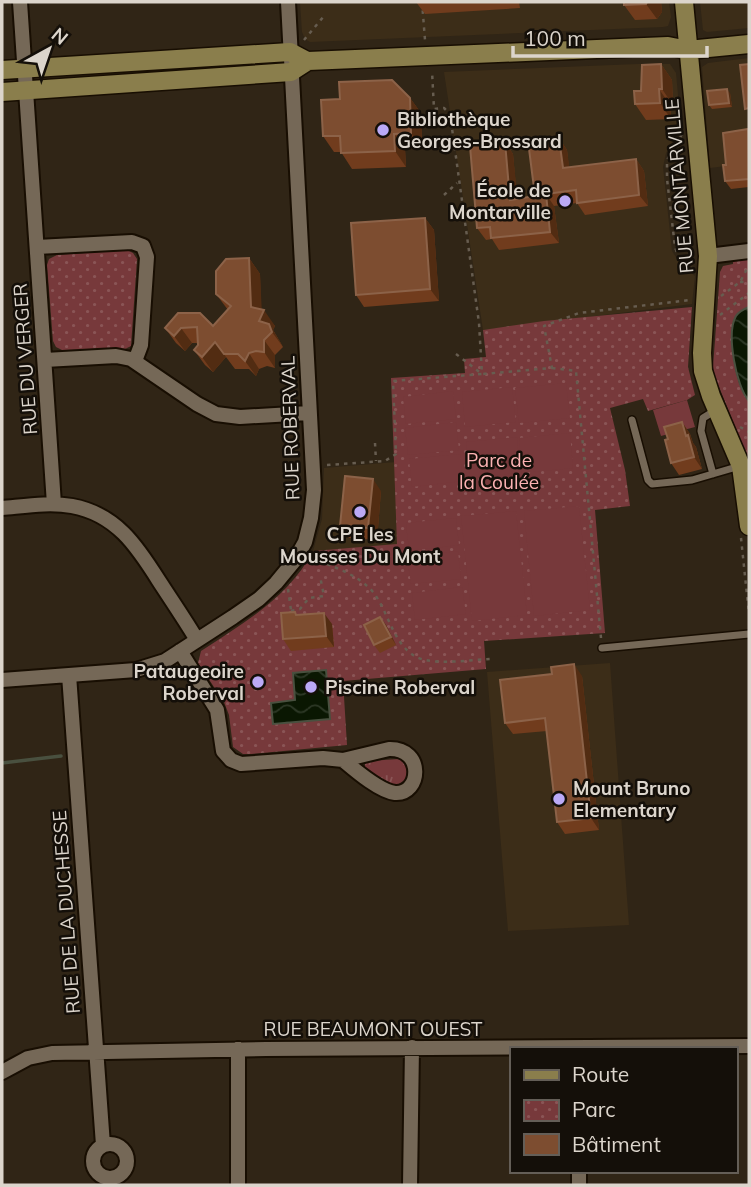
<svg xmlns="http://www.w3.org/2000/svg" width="751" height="1187" viewBox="0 0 751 1187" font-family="Mulish,sans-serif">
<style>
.built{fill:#3c2d18}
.grass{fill:url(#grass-tufts)}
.park{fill:url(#park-dots)}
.pitch{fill:#77393b}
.water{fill:url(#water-waves);stroke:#49503f;stroke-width:2}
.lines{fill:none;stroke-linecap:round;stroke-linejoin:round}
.stream{stroke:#49503f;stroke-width:3.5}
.lane-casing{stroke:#180e02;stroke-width:10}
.street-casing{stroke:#180e02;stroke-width:18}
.secondary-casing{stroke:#180e02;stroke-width:21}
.path{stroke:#675d50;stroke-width:2.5;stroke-dasharray:3.5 5;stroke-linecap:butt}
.lane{stroke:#756857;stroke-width:7}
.street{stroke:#756857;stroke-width:14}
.secondary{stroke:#8a7e4c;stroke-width:18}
.wall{fill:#713c1d}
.shaded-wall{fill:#522c12}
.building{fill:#7d4d30;stroke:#8c6248;stroke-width:2}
.poi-dot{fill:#bbaaf6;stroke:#140f09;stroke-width:2.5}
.labels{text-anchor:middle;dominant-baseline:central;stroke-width:5;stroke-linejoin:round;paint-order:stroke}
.poi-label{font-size:19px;font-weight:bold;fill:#dcd5cc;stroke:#140f09;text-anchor:start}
.street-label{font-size:19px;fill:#dcd5cc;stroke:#140f09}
.park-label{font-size:19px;fill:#fbb2b2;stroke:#140f09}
</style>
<defs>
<pattern id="grass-tufts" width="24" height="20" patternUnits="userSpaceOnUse" patternTransform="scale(1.75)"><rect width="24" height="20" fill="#77393b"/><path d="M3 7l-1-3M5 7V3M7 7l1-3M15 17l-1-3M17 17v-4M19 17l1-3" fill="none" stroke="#8a5556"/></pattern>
<pattern id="park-dots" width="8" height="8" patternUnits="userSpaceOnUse" patternTransform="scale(1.75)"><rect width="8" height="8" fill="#77393b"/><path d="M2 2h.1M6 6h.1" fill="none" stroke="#8a5556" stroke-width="1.8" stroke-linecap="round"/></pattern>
<pattern id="water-waves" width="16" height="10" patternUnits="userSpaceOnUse" patternTransform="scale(1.75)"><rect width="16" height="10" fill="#0a1702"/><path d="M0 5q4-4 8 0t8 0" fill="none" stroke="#2d3826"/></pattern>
</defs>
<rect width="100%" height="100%" fill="#302516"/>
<!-- built -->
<path class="built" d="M 300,2 L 669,2 L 671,17 L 668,26 L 663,27 L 310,42 L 305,39 L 302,32 Z
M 700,2 L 749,2 L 749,28 L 707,32 L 703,30 Z
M 749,58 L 749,163 L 710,168 L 702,67 L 708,63 Z
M 638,64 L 670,64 L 676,73 L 681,127 L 666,153 L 663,167 L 672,251 L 679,262 L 695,276 L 692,304 L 483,330 L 444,72 Z
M 396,462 L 398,545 L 313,551 L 322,519 L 324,468 Z
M 610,663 L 629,925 L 508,931 L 487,672 Z"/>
<!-- grass -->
<path class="grass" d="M 399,759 C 408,763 409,769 408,778 L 397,785 L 388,783 L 365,768 L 365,764 L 369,761 Z"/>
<!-- park -->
<path class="park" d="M 127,250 L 133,253 L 137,259 L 131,346 L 125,349 L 62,350 L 56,347 L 53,341 L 47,265 L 49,259 L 57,255 Z
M 749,259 L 749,307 L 734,319 L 735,369 L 739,383 L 749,401 L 749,461 L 715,377 L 713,367 L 720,272 L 723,266 L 733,264 L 733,261 Z
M 692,307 L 688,367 L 695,395 L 687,400 L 648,411 L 643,399 L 610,408 L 625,470 L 630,506 L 595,510 L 605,633 L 484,641 L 486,669 L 343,681 L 347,745 L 251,754 L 243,754 L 233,747 L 229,715 L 224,702 L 198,663 L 201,651 C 244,623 289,597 313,551 L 397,544 L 391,378 L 465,373 L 464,359 L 486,357 L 483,330 L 544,321 Z"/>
<!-- pitch -->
<path class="pitch" d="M 566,383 L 570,418 L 519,423 L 515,388 Z
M 512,387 L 516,422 L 465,427 L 462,392 Z
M 453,391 L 456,419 L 406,424 L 403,397 Z
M 687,400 L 695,427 L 661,436 L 653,410 Z
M 456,422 L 459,450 L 408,455 L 405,428 Z
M 570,433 L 573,468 L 522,473 L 519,438 Z
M 517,437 L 520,473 L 470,477 L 466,442 Z
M 460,454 L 463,481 L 412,487 L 409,459 Z
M 579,506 L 590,610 L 534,616 L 524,511 Z
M 516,511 L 527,615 L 472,621 L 461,516 Z
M 456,518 L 459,545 L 409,551 L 406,523 Z
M 458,551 L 461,579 L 411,584 L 407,557 Z
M 462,587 L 466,614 L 415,620 L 412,593 Z"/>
<!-- water -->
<path class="water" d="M 749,307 L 749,401 C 736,387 726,333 736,316 C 739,311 744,309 749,307 Z
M 326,670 L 330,719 L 273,724 L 271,703 L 295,700 L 293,673 Z"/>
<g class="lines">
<!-- stream -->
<path class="stream" d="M 2,763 L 61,756"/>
<!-- lane casing -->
<g class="lane-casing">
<path id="lane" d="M 632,420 L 648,480 L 652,484 L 692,480 L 740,466
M 713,474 L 701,431 L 703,418 L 716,410
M 602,648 L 749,634"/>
</g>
<!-- street casing -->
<g class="street-casing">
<path id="street" d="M 20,2 L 54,504
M 37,247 L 132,242 L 143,246 L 147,257 L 141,345 L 135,361
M 708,256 L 749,251
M 45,360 L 116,356 L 131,359 L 197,404 L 216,414 L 240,417 L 309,413
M 2,508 C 25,506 49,502 72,506 C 116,514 137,546 159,581 C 172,601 185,620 197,640
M 180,651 L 217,710 L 223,751 L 231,760 L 241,764 L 323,758 L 343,760
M 69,675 L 103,1145
M 2,680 L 136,670 L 165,661 L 233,617 L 259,599 L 276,583 L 295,560 L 305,542 L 311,518 L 314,490 L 288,2
M 389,749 C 425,748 421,795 395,793 C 379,791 355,770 343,760 Z
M 238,1049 L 238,1185
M 2,1072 L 28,1058 L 52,1053 L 266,1049 L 749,1046
M93 1161a17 17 0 1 1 34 0a17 17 0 1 1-34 0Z
M 410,1185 L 412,1047
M 579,1185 L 579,1171"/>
</g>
<!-- secondary casing -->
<g class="secondary-casing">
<path id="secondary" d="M 684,2 L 708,256 L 702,353 L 703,371 L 711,396 L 741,466 L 749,526
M 2,70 L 290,52 L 307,61
M 2,92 L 291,72 L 308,61 L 668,46 L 688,50 L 749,44"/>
</g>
<!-- path -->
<path class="path" d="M 422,2 L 425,40
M 304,40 L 324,16
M 682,134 L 667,160 L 667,179 L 675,247 L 679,258 L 693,269
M 444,195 L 457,183
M 740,282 L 749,282
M 721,296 L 740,282 L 747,269
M 720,315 L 749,293
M 456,354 L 482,374 L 552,368 L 544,326 L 579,313 L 690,300
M 552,368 L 576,371 L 601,638
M 740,427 L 749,432
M 375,443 L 376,461
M 327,465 L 385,461 L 396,454 L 393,381 L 482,374 L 479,323 L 450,114 L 444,108 L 434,109 L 432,71
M 741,538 L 749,614
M 327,564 C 344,571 361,578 373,592 C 390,613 394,653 425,660 C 444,664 470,660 490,659
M 288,589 L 291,610
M 291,611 L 300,609 L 309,598 L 324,596 L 320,576"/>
<!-- lane -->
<use href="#lane" class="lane"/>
<!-- street -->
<use href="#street" class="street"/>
<!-- secondary -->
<use href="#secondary" class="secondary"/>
</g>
<!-- wall -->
<path class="wall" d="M 416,2 L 519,2 L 520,8 L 425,14 Z
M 624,2 L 661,2 L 662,12 L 657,19 L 635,20 L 624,5 Z
M 661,64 L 672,80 L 673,105 L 670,105 L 671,119 L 646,120 L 635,104 L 641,91 Z
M 730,93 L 732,107 L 712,109 L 709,105 Z
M 410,98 L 421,113 L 422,149 L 405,149 L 406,167 L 352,169 L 341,152 L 334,152 L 323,136 L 340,99 Z
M 749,130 L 749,187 L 731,189 L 725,181 L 726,165 Z
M 559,138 L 567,150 L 569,168 L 636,159 L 644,171 L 648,206 L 585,215 L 577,203 L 554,206 L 559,243 L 499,250 L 492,239 L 486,240 L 477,228 L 505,142 L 513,154 L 517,199 L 535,196 Z
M 425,218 L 434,230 L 439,301 L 364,307 L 356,295 Z
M 249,258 L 260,274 L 261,310 L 275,326 L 273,330 L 279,340 L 283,347 L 275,355 L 275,368 L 267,366 L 259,369 L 256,376 L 249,369 L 235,369 L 226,357 L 213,372 L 205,365 L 194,350 L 198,345 L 198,343 L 192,343 L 185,351 L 176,343 L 165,328 L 213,326 L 228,310 L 216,294 Z
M 682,422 L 690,434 L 693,443 L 696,447 L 702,469 L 679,475 L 671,463 L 668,439 Z
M 381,491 L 377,540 L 349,538 L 340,526 Z
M 295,612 L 297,615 L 332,624 L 334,647 L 291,651 L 283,639 Z
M 380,617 L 386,625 L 396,645 L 380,653 L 374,645 Z
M 552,674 L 582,676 L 599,830 L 565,834 L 557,822 L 547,731 L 513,734 L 505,723 Z"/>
<!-- shaded-wall -->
<path class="shaded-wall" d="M 647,2 L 661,2 L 662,12 L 657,19 L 646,4 Z
M 661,64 L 672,80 L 673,105 L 662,89 Z
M 659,89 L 670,105 L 671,119 L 660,103 Z
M 727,89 L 730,93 L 732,107 L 729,103 Z
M 410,98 L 421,113 L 422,149 L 411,133 Z
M 394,134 L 405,149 L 406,167 L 395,151 Z
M 559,138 L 567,150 L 571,180 L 563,168 Z
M 505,142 L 513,154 L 519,212 L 510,200 Z
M 636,159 L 644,171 L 648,206 L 639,195 Z
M 546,194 L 554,206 L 559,243 L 550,232 Z
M 425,218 L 434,230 L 439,301 L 430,289 Z
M 249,258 L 260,274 L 262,315 L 264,310 L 275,326 L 273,330 L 279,340 L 283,347 L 272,332 L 259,321 L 251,307 Z
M 181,328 L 192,343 L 185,351 L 174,336 Z
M 264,340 L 275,355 L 275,368 L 264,352 Z
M 215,342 L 226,357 L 213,372 L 202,357 Z
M 249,353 L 259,369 L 256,376 L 245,361 Z
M 682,422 L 690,434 L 693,443 L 696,447 L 702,469 L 694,457 Z
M 373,479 L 381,491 L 377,540 L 368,528 Z
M 324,613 L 332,624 L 334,647 L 326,636 Z
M 380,617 L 386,625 L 396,645 L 391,637 Z
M 574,664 L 582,676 L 599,830 L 591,818 Z"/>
<!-- building -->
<path class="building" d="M 624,2 L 647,2 L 646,4 L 624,5 Z
M 661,64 L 662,89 L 659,89 L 660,103 L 635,104 L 634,91 L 641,91 L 642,65 Z
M 749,64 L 749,108 L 745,109 L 740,65 Z
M 392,80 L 410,98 L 411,133 L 394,134 L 395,151 L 341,153 L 340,136 L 323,136 L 321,100 L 340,99 L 339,82 Z
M 727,89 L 729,103 L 709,105 L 707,91 Z
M 748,129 L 749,179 L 725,181 L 723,165 L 726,165 L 723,133 Z
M 559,138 L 563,168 L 636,159 L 639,195 L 577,203 L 576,190 L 546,194 L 550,232 L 491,238 L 490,227 L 477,228 L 470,146 L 505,142 L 510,200 L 535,196 L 528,141 Z
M 425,218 L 430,289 L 356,295 L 351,223 Z
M 249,258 L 251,307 L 264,310 L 259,321 L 269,324 L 272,332 L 264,340 L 264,352 L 256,351 L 249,353 L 245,361 L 238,354 L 224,354 L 215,342 L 202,357 L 194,350 L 198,345 L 197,327 L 181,328 L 174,336 L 165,328 L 178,313 L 200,313 L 213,326 L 231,306 L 216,294 L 216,271 L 226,259 Z
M 682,422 L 686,436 L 688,435 L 694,457 L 671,463 L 665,440 L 668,439 L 664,427 Z
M 345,476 L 373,479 L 368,528 L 340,526 Z
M 295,612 L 296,615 L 324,613 L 326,636 L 283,639 L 281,613 Z
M 380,617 L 391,637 L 374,645 L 364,625 Z
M 574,664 L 591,818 L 557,822 L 545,718 L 505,723 L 500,680 L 552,674 L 551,667 Z"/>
<!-- markers -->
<g class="poi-dot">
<circle cx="383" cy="130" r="7"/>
<circle cx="565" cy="201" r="7"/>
<circle cx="360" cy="512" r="7"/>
<circle cx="258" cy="682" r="7"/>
<circle cx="311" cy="687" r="7"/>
<circle cx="559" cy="799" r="7"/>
</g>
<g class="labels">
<!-- poi labels -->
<g class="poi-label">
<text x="397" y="119">Bibliothèque<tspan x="397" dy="22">Georges-Brossard</tspan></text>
<text x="551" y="190" text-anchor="end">École de<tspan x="551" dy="22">Montarville</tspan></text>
<text x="360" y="534" text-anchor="middle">CPE les<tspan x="360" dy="22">Mousses Du Mont</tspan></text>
<text x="244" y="671" text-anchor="end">Pataugeoire<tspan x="244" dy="22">Roberval</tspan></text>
<text x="325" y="687">Piscine Roberval</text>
<text x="573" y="788">Mount Bruno<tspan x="573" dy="22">Elementary</tspan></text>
</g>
<!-- street labels -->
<g class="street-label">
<text transform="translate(679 186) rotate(-95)">RUE MONTARVILLE</text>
<text transform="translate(25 359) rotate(-94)">RUE DU VERGER</text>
<text transform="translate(290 428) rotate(-92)">RUE ROBERVAL</text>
<text transform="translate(66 912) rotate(-94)">RUE DE LA DUCHESSE</text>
<text x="373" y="1029">RUE BEAUMONT OUEST</text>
</g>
<!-- park labels -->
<g class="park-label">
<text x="499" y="460">Parc de<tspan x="499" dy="22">la Coulée</tspan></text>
</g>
</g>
<!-- border -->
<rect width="751" height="1187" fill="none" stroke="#dcd5cc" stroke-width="7"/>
<!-- legend -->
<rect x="510" y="1047" width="228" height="126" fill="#140f09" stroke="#645e57" stroke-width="2"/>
<rect x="524" y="1070" width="35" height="10" fill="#8a7e4c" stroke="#645e57" stroke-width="2"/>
<text x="572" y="1082" font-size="21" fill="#dcd5cc">Route</text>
<rect x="524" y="1100" width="35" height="21" fill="url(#park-dots)" stroke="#645e57" stroke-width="2"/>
<text x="572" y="1117" font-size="21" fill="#dcd5cc">Parc</text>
<rect x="524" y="1134" width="35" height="21" fill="#7d4d30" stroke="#645e57" stroke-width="2"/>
<text x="572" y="1152" font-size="21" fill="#dcd5cc">Bâtiment</text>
<!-- north arrow -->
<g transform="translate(49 49) rotate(40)" stroke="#140f09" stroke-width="5" paint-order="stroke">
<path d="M0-5L12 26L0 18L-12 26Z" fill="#dcd5cc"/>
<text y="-10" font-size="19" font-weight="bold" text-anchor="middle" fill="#dcd5cc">N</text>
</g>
<!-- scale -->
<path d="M513 46v10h194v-10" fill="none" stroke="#dcd5cc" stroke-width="3.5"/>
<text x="524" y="46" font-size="21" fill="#dcd5cc" stroke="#140f09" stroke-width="5" paint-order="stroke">100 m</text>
</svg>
